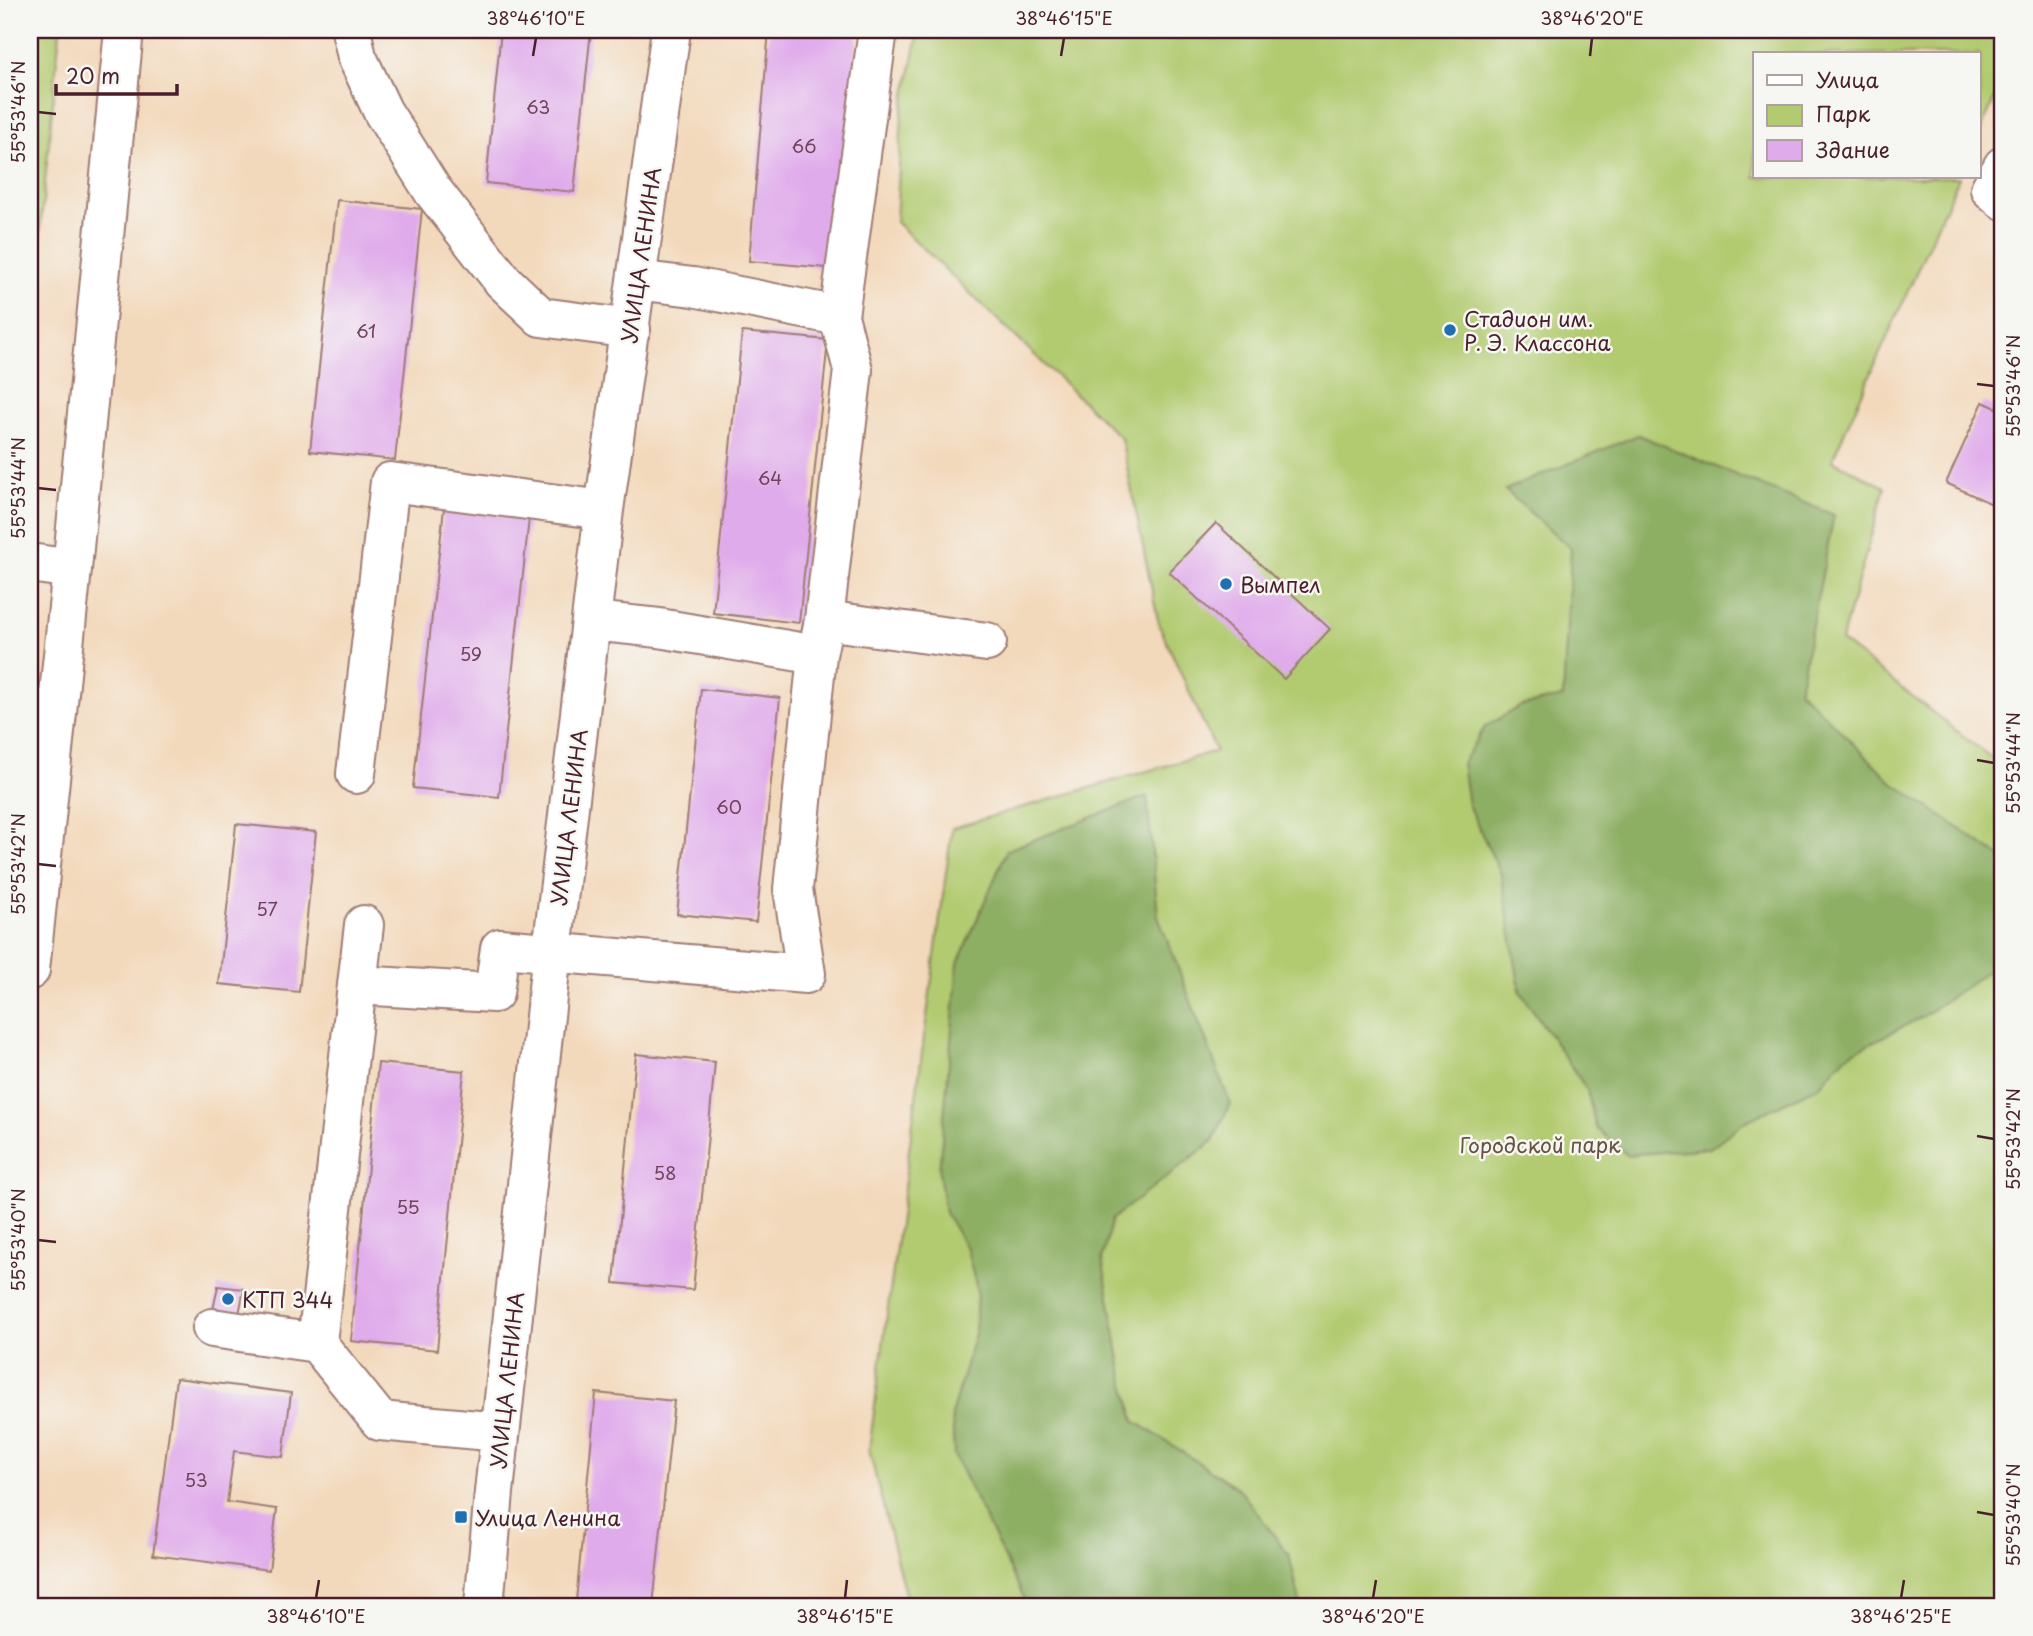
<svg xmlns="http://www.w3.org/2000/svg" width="2033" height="1636" viewBox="0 0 2033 1636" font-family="'Playpen Sans',sans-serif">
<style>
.green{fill:#b2cb71;stroke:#7e754e;stroke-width:2}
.forest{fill:#8daf63;stroke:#6c6747;stroke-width:2}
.building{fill:#e0abeb}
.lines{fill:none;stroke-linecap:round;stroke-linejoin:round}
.minor-casing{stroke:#9e7c74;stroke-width:42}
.minor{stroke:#fff;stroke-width:38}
.ticks{fill:none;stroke:#4a1f2b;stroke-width:2.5}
.poi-dot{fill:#1f6fb2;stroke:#f6f6f2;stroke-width:2.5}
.labels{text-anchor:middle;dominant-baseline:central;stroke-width:5;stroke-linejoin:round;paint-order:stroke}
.number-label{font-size:18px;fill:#70425b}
.street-label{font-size:21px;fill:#4a1f2b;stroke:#f6f6f2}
.poi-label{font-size:21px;fill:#4a1f2b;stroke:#f6f6f2;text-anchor:start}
.park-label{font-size:21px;fill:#695340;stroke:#f6f6f2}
.neatline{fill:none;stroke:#4a1f2b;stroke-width:2.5}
.ticks-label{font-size:18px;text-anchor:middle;fill:#4a1f2b}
</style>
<rect width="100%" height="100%" fill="#f6f6f2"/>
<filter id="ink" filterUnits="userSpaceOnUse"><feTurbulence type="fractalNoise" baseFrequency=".0143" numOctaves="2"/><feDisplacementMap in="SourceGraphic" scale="14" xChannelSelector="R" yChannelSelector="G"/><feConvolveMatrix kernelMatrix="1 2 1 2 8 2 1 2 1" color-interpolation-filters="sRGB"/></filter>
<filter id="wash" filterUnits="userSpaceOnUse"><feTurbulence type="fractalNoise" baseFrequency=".00686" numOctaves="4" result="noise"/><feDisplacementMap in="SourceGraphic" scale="28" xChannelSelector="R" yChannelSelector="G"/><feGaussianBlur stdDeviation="1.57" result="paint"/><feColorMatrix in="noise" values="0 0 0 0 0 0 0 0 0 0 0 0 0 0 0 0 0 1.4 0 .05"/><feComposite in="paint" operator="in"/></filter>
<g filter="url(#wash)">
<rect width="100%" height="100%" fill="#f3d9bc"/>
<!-- green -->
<path class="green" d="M 30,30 L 60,30 L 30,333 Z
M 919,30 L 2003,30 L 2003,79 L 1979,134 L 1979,54 L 1755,54 L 1755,177 L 1959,177 L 1832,460 L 1885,487 L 1841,641 L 2003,767 L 2003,1606 L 908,1606 L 869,1450 L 952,828 L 1216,751 L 1159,625 L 1121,438 L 896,222 L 902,114 Z"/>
<!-- forest -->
<path class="forest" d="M 1638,435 L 1834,515 L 1799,690 L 1892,782 L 2003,859 L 2003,960 L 1922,1017 L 1847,1055 L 1818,1087 L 1744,1122 L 1710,1148 L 1627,1155 L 1596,1128 L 1587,1090 L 1520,991 L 1501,874 L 1468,805 L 1462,763 L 1485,727 L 1521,706 L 1563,697 L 1571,549 L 1505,490 Z
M 1147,796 L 1158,916 L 1230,1103 L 1213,1141 L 1112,1219 L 1102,1258 L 1123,1377 L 1135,1421 L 1239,1489 L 1289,1555 L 1301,1606 L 1028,1606 L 954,1455 L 952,1412 L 975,1334 L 977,1290 L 967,1249 L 945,1213 L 939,1172 L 958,963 L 1007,850 Z"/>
<g id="blocks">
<!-- building -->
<path class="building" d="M 501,30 L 591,30 L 574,192 L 486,183 Z
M 769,30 L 858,30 L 838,269 L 749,261 Z
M 337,200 L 422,209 L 395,460 L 310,451 Z
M 742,332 L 828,340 L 799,623 L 713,613 Z
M 1983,402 L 2003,411 L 2003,509 L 1946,483 Z
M 444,508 L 529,518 L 499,797 L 413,788 Z
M 1216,523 L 1330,629 L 1284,679 L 1169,572 Z
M 701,689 L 780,698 L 756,922 L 677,914 Z
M 236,824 L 316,832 L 299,992 L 219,984 Z
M 636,1054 L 715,1062 L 693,1290 L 614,1283 Z
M 378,1063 L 464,1071 L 437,1350 L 351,1341 Z
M 218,1286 L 244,1289 L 239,1314 L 213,1310 Z
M 176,1378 L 291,1393 L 283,1457 L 234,1451 L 227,1502 L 277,1509 L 269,1570 L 153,1555 Z
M 596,1393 L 674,1401 L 653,1606 L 622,1606 L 576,1601 Z"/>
</g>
</g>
<g filter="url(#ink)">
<use href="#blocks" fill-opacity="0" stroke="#9e7c74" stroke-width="2"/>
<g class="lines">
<!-- minor casing -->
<g class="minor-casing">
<path id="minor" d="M 351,30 L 357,57 L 383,112 L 433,191 L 503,281 L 541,317 L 631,329
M 2003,166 L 1990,189 L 2003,200
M 636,280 L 693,287 L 839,316 L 878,30
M 30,563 L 72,569
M 824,620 L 853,370 L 839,316
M 592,621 L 659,628 L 817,655 L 824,620 L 987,642
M 356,774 L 390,482 L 604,510
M 364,925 L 357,985 L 494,993 L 500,948 L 806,974 L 793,889 L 817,655
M 30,970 L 72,569 L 124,30
M 212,1328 L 317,1343 L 380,1421 L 500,1432
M 317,1343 L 357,985
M 484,1606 L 494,1492 L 552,951 L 604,510 L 671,30"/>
</g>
<!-- minor -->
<use href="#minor" class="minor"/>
</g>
</g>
<!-- ticks -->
<path class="ticks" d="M 533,56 L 536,38M 1061,56 L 1064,38M 1590,56 L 1592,38M 38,112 L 56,114M 1977,384 L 1994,386M 38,488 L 56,490M 1977,760 L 1994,763M 38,864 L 56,866M 1977,1136 L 1994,1139M 38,1240 L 56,1242M 1977,1512 L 1994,1515M 316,1598 L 319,1580M 845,1598 L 847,1580M 1373,1598 L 1376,1580M 1901,1598 L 1904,1580"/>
<!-- markers -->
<g class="poi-dot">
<circle cx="1450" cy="330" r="7"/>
<circle cx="1226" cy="584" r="7"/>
<circle cx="228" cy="1299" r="7"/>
<rect x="454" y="1510" width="14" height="14" rx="3.5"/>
</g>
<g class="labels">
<!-- number labels -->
<g class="number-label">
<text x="538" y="106">63</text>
<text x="804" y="145">66</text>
<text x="366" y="330">61</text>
<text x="770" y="477">64</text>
<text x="471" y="653">59</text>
<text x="729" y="806">60</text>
<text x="267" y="908">57</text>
<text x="665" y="1172">58</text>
<text x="408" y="1206">55</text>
<text x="196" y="1479">53</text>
</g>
<!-- street labels -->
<g class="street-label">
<text transform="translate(640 255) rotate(-82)">УЛИЦА ЛЕНИНА</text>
<text transform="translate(568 817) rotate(-83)">УЛИЦА ЛЕНИНА</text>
<text transform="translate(506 1380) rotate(-84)">УЛИЦА ЛЕНИНА</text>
</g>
<!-- poi labels -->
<g class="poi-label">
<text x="1464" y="318">Стадион им.<tspan x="1464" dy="24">Р. Э. Классона</tspan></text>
<text x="1240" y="584">Вымпел</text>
<text x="242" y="1299">КТП 344</text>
<text x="475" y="1517">Улица Ленина</text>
</g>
<!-- park labels -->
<g class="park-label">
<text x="1540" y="1144">Городской парк</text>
</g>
</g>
<!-- margin -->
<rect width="2033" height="1636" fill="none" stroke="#f6f6f2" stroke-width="77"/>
<!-- legend -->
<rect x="1753" y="52" width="228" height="126" fill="#f6f6f2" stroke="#b1a0a2" stroke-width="2"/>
<rect x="1767" y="75" width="35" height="10" fill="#ffffff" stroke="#b1a0a2" stroke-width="2"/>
<text x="1816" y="88" font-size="21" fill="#4a1f2b">Улица</text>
<rect x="1767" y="105" width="35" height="21" fill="#b2cb71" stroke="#b1a0a2" stroke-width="2"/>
<text x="1816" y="122" font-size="21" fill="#4a1f2b">Парк</text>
<rect x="1767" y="140" width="35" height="21" fill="#e0abeb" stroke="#b1a0a2" stroke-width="2"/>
<text x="1816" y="158" font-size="21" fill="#4a1f2b">Здание</text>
<!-- scale -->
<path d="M56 84v10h121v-10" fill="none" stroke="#4a1f2b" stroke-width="3.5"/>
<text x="66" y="84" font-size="21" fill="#4a1f2b" stroke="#f6f6f2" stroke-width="5" paint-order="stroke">20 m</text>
<rect x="38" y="38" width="1956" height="1560" class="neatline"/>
<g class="ticks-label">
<text x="536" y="25">38°46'10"E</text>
<text x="1064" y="25">38°46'15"E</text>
<text x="1592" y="25">38°46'20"E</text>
<text transform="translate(19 112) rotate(-90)" y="6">55°53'46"N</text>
<text transform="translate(2014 386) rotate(-90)" y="6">55°53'46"N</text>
<text transform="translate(19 488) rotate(-90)" y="6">55°53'44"N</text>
<text transform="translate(2014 763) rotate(-90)" y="6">55°53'44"N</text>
<text transform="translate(19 864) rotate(-90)" y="6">55°53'42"N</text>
<text transform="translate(2014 1139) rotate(-90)" y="6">55°53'42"N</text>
<text transform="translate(19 1240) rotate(-90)" y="6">55°53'40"N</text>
<text transform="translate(2014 1515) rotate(-90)" y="6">55°53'40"N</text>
<text x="316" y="1623">38°46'10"E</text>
<text x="845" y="1623">38°46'15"E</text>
<text x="1373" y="1623">38°46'20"E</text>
<text x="1901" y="1623">38°46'25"E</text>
</g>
</svg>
